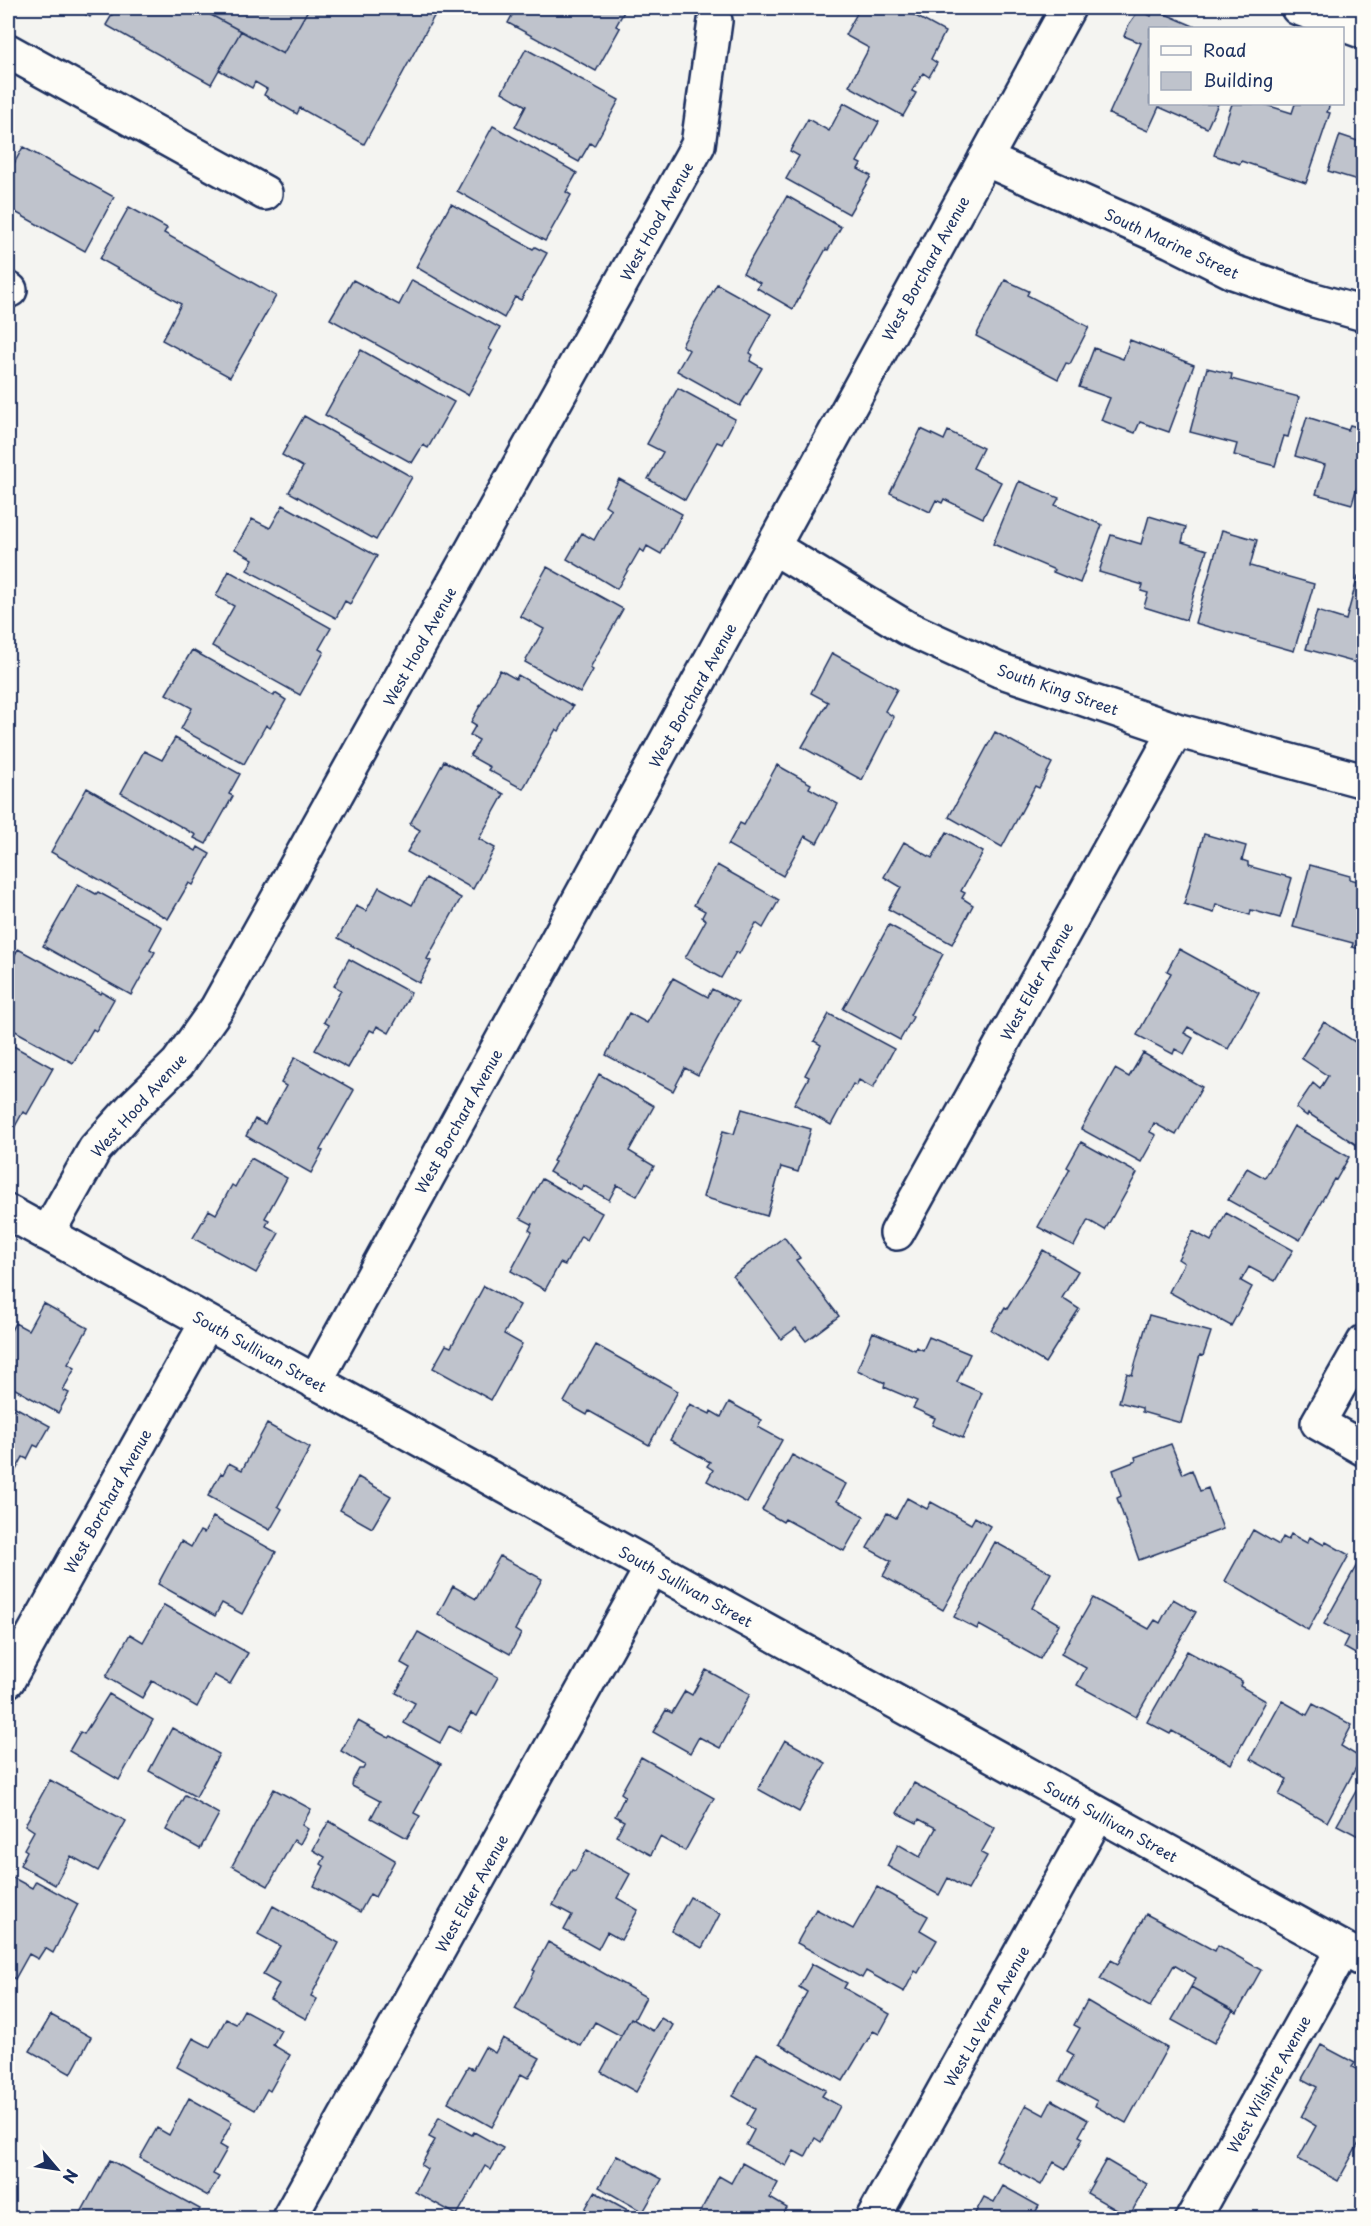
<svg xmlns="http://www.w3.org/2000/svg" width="1371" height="2226" viewBox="0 0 1371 2226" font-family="'Playpen Sans',sans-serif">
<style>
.building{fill:#bfc3cc;stroke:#1b2f5e;stroke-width:1.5}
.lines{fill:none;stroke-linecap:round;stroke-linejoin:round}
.minor-casing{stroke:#1b2f5e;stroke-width:38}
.major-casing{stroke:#1b2f5e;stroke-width:38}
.minor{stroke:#fdfcf7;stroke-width:33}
.major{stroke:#fdfcf7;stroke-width:33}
.labels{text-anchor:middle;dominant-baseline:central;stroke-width:6;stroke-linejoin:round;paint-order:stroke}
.street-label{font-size:15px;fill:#1b2f5e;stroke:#fdfcf7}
</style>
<rect width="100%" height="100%" fill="#f4f4f1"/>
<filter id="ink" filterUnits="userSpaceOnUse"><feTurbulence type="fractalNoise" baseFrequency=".0167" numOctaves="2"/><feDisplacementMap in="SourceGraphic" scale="12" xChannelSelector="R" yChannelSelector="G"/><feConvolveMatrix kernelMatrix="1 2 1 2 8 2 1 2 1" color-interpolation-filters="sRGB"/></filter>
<g filter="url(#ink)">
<!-- building -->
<path class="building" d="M 74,8 L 95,8 L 90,17 Z
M 116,8 L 198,8 L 241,31 L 211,84 L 106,25 Z
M 198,8 L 309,8 L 283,54 Z
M 309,8 L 434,8 L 438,9 L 364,144 L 300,108 L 297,114 L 264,95 L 267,89 L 255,82 L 252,88 L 219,70 L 241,31 L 283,54 Z
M 516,8 L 626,8 L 616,26 L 620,28 L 596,71 L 508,23 Z
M 860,8 L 901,8 L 945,32 L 931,59 L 937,63 L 929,77 L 923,73 L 912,91 L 916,93 L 903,116 L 849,86 L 869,48 L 845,35 Z
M 1154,9 L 1198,28 L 1150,28 L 1150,104 L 1218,104 L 1207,128 L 1159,107 L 1148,131 L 1109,114 L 1141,43 L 1124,36 L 1129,24 L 1139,10 L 1151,16 Z
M 526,49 L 619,100 L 594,146 L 590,143 L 579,162 L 515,127 L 526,106 L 502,92 Z
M 844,103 L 879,122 L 857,162 L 861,164 L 858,169 L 871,176 L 849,214 L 786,179 L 799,156 L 790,151 L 808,119 L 829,131 Z
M 1232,104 L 1263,104 L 1292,113 L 1295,104 L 1330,104 L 1327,112 L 1330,113 L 1306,183 L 1241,161 L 1240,164 L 1214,155 Z
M 493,126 L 577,173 L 566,192 L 571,195 L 545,241 L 457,191 Z
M 1340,135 L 1364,143 L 1364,182 L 1328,171 Z
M 23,147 L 114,197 L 85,251 L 8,208 L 8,175 Z
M 787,196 L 841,227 L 828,250 L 826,249 L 793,309 L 757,288 L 760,283 L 743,273 Z
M 451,204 L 533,249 L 535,247 L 547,253 L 521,300 L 515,297 L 504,318 L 416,267 Z
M 129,207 L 167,228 L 164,233 L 276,296 L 230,377 L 162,340 L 181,304 L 100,259 Z
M 353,280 L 399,305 L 412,280 L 500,328 L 489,349 L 492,351 L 468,395 L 330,319 Z
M 1005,280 L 1029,291 L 1027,295 L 1089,327 L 1070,364 L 1066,363 L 1058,379 L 976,336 Z
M 717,284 L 771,314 L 750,353 L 753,355 L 750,361 L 762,368 L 740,406 L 677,371 L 689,350 L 682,345 Z
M 1130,340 L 1194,365 L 1169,432 L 1140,422 L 1135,433 L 1101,420 L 1110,398 L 1079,387 L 1094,348 L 1123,359 Z
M 361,350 L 454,402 L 428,448 L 423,445 L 412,463 L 325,415 Z
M 1207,368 L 1232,374 L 1231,379 L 1299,397 L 1288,437 L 1284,436 L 1275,466 L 1234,455 L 1237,444 L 1190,432 Z
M 678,388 L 735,419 L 722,444 L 717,442 L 685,500 L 648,479 L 663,452 L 647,444 Z
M 1362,414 L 1364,414 L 1364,489 L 1357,487 L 1352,504 L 1316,494 L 1325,465 L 1295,456 L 1307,417 L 1348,430 L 1350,425 L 1357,427 Z
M 304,416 L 412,477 L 376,540 L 289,492 L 303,467 L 282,455 Z
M 921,429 L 944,440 L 948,431 L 983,448 L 973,468 L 1001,482 L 983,518 L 944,499 L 942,503 L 936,500 L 930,512 L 890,493 Z
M 619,479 L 682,514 L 661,554 L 647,546 L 644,552 L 640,549 L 617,589 L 567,559 L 582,533 L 594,540 L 611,509 L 605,505 Z
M 1019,481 L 1059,498 L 1055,505 L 1102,525 L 1080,583 L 1053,572 L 1055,570 L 993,544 Z
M 283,505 L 377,556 L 350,604 L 345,601 L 336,618 L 247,570 L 253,559 L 235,549 L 252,519 L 270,528 Z
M 1149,516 L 1186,527 L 1182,542 L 1207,550 L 1186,620 L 1144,607 L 1148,593 L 1141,591 L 1143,585 L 1099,572 L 1111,535 L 1141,544 Z
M 1222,530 L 1257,540 L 1250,566 L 1314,584 L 1294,651 L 1195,623 Z
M 547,567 L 623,609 L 590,668 L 593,670 L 580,693 L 525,662 L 544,629 L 520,616 Z
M 229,571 L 331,628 L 319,649 L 324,652 L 300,695 L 212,646 L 234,606 L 216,596 Z
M 1358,576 L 1364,577 L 1364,665 L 1306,649 L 1317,611 L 1346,620 Z
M 192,650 L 274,696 L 275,693 L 286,700 L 270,728 L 266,725 L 244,764 L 181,729 L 192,708 L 166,694 Z
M 832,653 L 897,689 L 885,711 L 894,717 L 862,780 L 802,747 L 828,702 L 811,693 Z
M 500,670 L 516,679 L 518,675 L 573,706 L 559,731 L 556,729 L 523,789 L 488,770 L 490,767 L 470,756 L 479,740 L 470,735 L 476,725 L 471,722 Z
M 995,732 L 1052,763 L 1039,788 L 1035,786 L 1002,847 L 949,817 Z
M 175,738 L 240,774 L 229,794 L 233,796 L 206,844 L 194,838 L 196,835 L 121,793 L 144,751 L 162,760 Z
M 444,761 L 504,794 L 479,839 L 495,848 L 473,889 L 407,852 L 420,830 L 410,824 Z
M 777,765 L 811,784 L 809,788 L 838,804 L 817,843 L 805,836 L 783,876 L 728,845 L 740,823 L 744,825 Z
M 87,788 L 196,851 L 198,847 L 210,854 L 193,885 L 189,883 L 168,919 L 51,852 Z
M 947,832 L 983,852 L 961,891 L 965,893 L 962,898 L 973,905 L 952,944 L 888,909 L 901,887 L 884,877 L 904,842 L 932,858 Z
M 1204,834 L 1246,846 L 1242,860 L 1248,862 L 1248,866 L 1292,878 L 1280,918 L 1251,910 L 1250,915 L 1216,904 L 1214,913 L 1184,904 Z
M 717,865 L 779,900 L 763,928 L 756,923 L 739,954 L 736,952 L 721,978 L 685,958 L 706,920 L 702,917 L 705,911 L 694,905 Z
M 1310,865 L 1350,876 L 1350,879 L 1364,883 L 1364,950 L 1352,947 L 1353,943 L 1293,927 Z
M 426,878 L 461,898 L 427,959 L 431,961 L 419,983 L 338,938 L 356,906 L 366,911 L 379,887 L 412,905 Z
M 78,884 L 96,894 L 98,892 L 162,927 L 150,949 L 155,952 L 131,995 L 43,946 Z
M 889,925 L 943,954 L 910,1015 L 913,1017 L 900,1040 L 843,1009 Z
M 18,949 L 101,994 L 102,992 L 114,999 L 96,1031 L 93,1029 L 73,1063 L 8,1027 L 8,968 Z
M 1179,949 L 1259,993 L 1228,1049 L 1188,1027 L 1184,1033 L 1193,1038 L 1184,1054 L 1175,1049 L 1173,1054 L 1137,1035 L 1171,973 L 1167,971 Z
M 349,959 L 411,993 L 389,1033 L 377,1026 L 374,1032 L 370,1030 L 348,1068 L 315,1050 L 329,1025 L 324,1022 L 341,990 L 334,986 Z
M 673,978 L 708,997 L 712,989 L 738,1002 L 698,1075 L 685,1068 L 673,1091 L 606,1055 L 629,1013 L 647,1023 Z
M 829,1014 L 894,1049 L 873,1088 L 859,1080 L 856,1086 L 853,1084 L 831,1125 L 794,1104 L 809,1077 L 805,1075 L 821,1045 L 814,1041 Z
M 1324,1022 L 1355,1042 L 1360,1034 L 1364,1036 L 1364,1138 L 1358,1146 L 1308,1113 L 1307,1116 L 1296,1108 L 1313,1083 L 1320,1089 L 1328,1076 L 1301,1058 Z
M 8,1043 L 53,1068 L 27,1114 L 23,1112 L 13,1130 L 8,1127 Z
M 1143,1053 L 1202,1087 L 1176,1135 L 1154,1123 L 1150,1132 L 1156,1135 L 1141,1162 L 1081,1129 L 1115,1069 L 1129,1077 Z
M 295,1057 L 354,1090 L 320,1150 L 323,1151 L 311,1173 L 246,1136 L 255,1119 L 265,1124 L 286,1086 L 281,1083 Z
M 599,1074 L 654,1106 L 629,1151 L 654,1166 L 637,1196 L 617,1185 L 609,1200 L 583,1185 L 581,1190 L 549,1172 L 555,1162 L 553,1161 Z
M 742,1109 L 811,1129 L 798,1172 L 781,1167 L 767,1216 L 703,1197 L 723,1131 L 734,1134 Z
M 1294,1126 L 1349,1157 L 1336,1180 L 1334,1179 L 1300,1240 L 1228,1200 L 1247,1168 L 1265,1178 Z
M 1081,1142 L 1137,1173 L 1105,1230 L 1088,1220 L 1074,1246 L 1038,1227 L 1070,1169 L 1067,1167 Z
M 251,1158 L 287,1178 L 265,1218 L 269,1220 L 266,1226 L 279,1233 L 256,1273 L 193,1238 L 209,1210 L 216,1214 L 232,1185 L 235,1187 Z
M 542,1179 L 602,1213 L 587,1240 L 581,1236 L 565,1265 L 560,1263 L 545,1290 L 511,1271 L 532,1232 L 529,1230 L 532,1224 L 520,1218 Z
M 1226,1213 L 1293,1250 L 1275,1281 L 1249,1267 L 1241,1281 L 1252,1287 L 1231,1326 L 1169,1292 L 1184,1263 L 1178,1259 L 1193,1231 L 1211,1241 Z
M 784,1237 L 800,1258 L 796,1260 L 839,1316 L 806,1341 L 796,1328 L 781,1339 L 733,1276 Z
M 1043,1250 L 1078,1271 L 1062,1298 L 1079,1309 L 1045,1363 L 991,1330 L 1005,1307 L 1007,1309 Z
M 484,1286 L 520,1305 L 504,1334 L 522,1344 L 491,1400 L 433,1368 L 446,1345 L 451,1347 Z
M 43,1303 L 88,1328 L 68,1364 L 75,1368 L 63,1390 L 69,1393 L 58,1413 L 8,1385 L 8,1336 L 15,1323 L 28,1330 Z
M 1149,1315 L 1211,1332 L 1203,1356 L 1200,1355 L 1181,1423 L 1142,1412 L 1142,1408 L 1119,1402 L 1127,1373 L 1132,1375 Z
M 873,1332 L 915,1350 L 916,1347 L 923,1350 L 929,1337 L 970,1354 L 957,1382 L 982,1393 L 963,1438 L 932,1425 L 935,1418 L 913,1408 L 917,1401 L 884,1387 L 885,1383 L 857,1370 Z
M 596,1345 L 678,1391 L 649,1445 L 589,1411 L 587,1415 L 564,1402 Z
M 729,1402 L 762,1420 L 758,1427 L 782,1440 L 747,1503 L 707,1481 L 713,1470 L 707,1466 L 710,1462 L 670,1440 L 690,1404 L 710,1414 L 711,1411 L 721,1417 Z
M 8,1406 L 13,1409 L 15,1407 L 50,1426 L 38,1447 L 34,1445 L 27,1459 L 23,1457 L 10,1481 L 8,1480 Z
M 267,1424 L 310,1448 L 278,1506 L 282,1509 L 270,1530 L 208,1496 L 221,1473 L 223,1474 L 229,1463 L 242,1470 Z
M 1171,1444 L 1183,1474 L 1192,1470 L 1200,1491 L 1208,1488 L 1223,1529 L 1139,1560 L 1117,1498 L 1121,1496 L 1113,1470 L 1136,1461 L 1135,1457 Z
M 792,1455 L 846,1484 L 837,1501 L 864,1516 L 844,1551 L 785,1519 L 783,1522 L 762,1510 Z
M 358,1477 L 391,1496 L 372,1528 L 340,1510 Z
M 907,1498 L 927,1509 L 931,1502 L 971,1524 L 975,1517 L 990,1526 L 943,1610 L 883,1576 L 891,1561 L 867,1548 L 887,1513 L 896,1518 Z
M 213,1517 L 276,1552 L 242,1614 L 222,1603 L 215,1616 L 158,1584 L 181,1541 L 191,1547 L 200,1531 L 204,1533 Z
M 1253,1530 L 1279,1545 L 1283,1537 L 1288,1540 L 1291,1534 L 1307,1543 L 1310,1537 L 1324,1545 L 1326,1542 L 1349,1555 L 1308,1630 L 1225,1581 Z
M 995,1542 L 1051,1573 L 1032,1608 L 1059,1624 L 1040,1659 L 979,1625 L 977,1629 L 954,1617 Z
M 500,1556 L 542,1579 L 515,1630 L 521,1634 L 510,1654 L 438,1614 L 453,1586 L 476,1599 Z
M 1359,1561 L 1364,1564 L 1364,1659 L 1343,1647 L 1348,1637 L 1324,1624 Z
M 1093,1598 L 1149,1629 L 1155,1620 L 1160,1623 L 1173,1599 L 1196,1612 L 1136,1717 L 1077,1685 L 1086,1668 L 1061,1654 Z
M 164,1605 L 248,1653 L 230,1684 L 214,1675 L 197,1707 L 152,1681 L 142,1698 L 106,1677 L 130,1634 L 143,1642 Z
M 418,1632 L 498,1677 L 477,1716 L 471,1713 L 460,1732 L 449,1726 L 440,1743 L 404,1723 L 415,1703 L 396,1693 L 410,1668 L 401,1663 Z
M 1187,1651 L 1242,1681 L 1240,1686 L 1266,1701 L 1231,1764 L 1172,1731 L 1170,1734 L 1147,1722 Z
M 706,1670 L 750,1694 L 720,1748 L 699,1737 L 690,1753 L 653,1732 L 666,1710 L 672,1713 L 685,1691 L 692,1695 Z
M 109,1694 L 153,1720 L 119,1780 L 69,1751 L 80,1732 L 84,1734 Z
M 1282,1701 L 1307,1715 L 1313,1704 L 1352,1725 L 1341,1746 L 1361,1758 L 1327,1822 L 1279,1795 L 1287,1779 L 1250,1759 Z
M 358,1721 L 389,1738 L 391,1736 L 441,1764 L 414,1813 L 420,1816 L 407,1838 L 371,1818 L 380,1801 L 352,1786 L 353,1780 L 359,1769 L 363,1769 L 365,1765 L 341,1751 Z
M 172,1728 L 219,1754 L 196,1797 L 149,1771 Z
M 785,1740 L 826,1763 L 799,1812 L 758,1789 Z
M 641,1757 L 714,1798 L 685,1851 L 660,1837 L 651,1855 L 616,1836 L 624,1821 L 615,1816 L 625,1796 L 621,1793 Z
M 1364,1777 L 1364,1839 L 1337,1825 Z
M 50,1780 L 126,1821 L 98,1871 L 71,1856 L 55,1885 L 20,1865 L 27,1851 L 24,1849 L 34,1831 L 25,1825 Z
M 914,1783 L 995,1828 L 981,1853 L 987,1856 L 968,1890 L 948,1878 L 939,1895 L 887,1866 L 898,1844 L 920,1857 L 936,1828 L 919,1819 L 917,1823 L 897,1813 Z
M 274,1789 L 311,1809 L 302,1825 L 308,1829 L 300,1844 L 294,1840 L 268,1886 L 232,1866 Z
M 185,1795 L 219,1814 L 200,1849 L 166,1830 Z
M 329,1821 L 395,1860 L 375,1897 L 370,1894 L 360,1912 L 314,1886 L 324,1866 L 321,1864 L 325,1857 L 313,1850 Z
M 587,1850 L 630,1874 L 617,1898 L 638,1910 L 621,1940 L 607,1932 L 598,1949 L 564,1930 L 572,1915 L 553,1905 L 572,1870 L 575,1871 Z
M 8,1875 L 32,1888 L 36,1881 L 78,1904 L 53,1953 L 45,1948 L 38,1959 L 29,1954 L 15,1979 L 8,1975 Z
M 877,1887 L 928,1916 L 920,1930 L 937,1940 L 918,1973 L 915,1971 L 904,1992 L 866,1971 L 862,1978 L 797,1943 L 816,1909 L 853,1929 Z
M 690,1897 L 720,1914 L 702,1948 L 671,1931 Z
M 273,1906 L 339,1943 L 311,1996 L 317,1999 L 306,2019 L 270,1999 L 279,1984 L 263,1975 L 280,1946 L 258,1934 Z
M 1146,1914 L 1215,1951 L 1218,1945 L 1261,1970 L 1237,2013 L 1191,1987 L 1196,1978 L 1174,1965 L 1150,2007 L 1100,1979 L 1111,1960 L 1118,1964 Z
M 548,1942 L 646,1997 L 634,2020 L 631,2018 L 621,2036 L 595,2022 L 581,2046 L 515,2009 L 535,1971 L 533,1970 Z
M 812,1964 L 847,1983 L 844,1988 L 890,2014 L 879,2034 L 873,2031 L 843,2081 L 779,2044 L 807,1992 L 799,1987 Z
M 1191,1987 L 1233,2010 L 1214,2043 L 1172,2020 Z
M 1087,2001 L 1167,2048 L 1126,2123 L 1095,2106 L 1097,2101 L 1060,2081 L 1074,2055 L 1067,2051 L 1080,2028 L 1074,2025 Z
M 244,2010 L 281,2030 L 273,2045 L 290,2055 L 270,2091 L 267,2089 L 255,2110 L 177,2067 L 193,2038 L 210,2047 L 226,2019 L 236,2024 Z
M 51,2015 L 91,2037 L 71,2074 L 30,2051 Z
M 631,2018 L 653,2031 L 661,2018 L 673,2025 L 636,2092 L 601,2072 Z
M 503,2038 L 540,2058 L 528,2078 L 521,2074 L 492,2127 L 448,2102 L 468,2067 L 473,2069 L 485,2047 L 495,2053 Z
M 1321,2045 L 1355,2063 L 1352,2067 L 1364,2073 L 1364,2134 L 1338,2181 L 1298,2159 L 1316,2126 L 1301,2117 L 1317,2087 L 1302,2079 Z
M 757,2053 L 826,2090 L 822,2096 L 840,2106 L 821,2142 L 815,2138 L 805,2157 L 794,2151 L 786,2166 L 746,2145 L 754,2130 L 746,2125 L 755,2109 L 733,2096 Z
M 189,2098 L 232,2122 L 220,2145 L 227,2149 L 213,2174 L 219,2177 L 208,2196 L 140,2158 L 157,2128 L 169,2135 Z
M 1052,2100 L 1088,2120 L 1079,2136 L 1083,2138 L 1066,2169 L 1054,2162 L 1041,2185 L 996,2160 L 1026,2105 L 1044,2115 Z
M 439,2117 L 472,2135 L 474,2132 L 503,2148 L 491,2170 L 485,2166 L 457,2215 L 415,2192 L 427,2169 L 421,2165 L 435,2140 L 429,2137 Z
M 617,2155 L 662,2179 L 643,2212 L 599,2187 Z
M 110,2160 L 200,2209 L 195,2218 L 78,2218 Z
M 1106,2160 L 1147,2184 L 1129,2217 L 1087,2193 Z
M 742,2163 L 778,2183 L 770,2198 L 787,2208 L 781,2218 L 703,2218 L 698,2216 L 719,2176 L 731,2183 Z
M 1003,2186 L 1039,2206 L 1032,2218 L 965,2218 L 968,2214 L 973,2217 L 984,2197 L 994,2202 Z
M 595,2192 L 642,2218 L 580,2218 Z
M 405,2213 L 416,2218 L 402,2218 Z"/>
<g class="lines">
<!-- minor casing -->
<g class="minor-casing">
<path id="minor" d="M 8,51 L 265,193
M 985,159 L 1171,241 L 1233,272 L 1314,300 L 1364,314
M 8,289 L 10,290
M 773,547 L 907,628 L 999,670 L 1176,730 L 1364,781
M 8,1212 L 1364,1960
M 897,1233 L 1176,730
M 47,1234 L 95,1149 L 132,1108 L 178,1063 L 217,1008 L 698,145 L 715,21
M 1364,1342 L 1318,1423 L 1364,1449
M 315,1382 L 1068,8
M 8,1680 L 207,1322
M 289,2218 L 652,1567
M 873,2218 L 1098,1814
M 1193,2218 L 1343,1949"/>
</g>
<!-- major casing -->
<g class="major-casing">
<path id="major" d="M 1298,8 L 1364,32"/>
</g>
<!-- minor -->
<use href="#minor" class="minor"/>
<!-- major -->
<use href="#major" class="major"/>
</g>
</g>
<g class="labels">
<!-- street labels -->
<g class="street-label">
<text transform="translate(656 221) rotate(-61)">West Hood Avenue</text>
<text transform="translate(1172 243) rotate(25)">South Marine Street</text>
<text transform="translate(925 268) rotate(-61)">West Borchard Avenue</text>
<text transform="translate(419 646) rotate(-61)">West Hood Avenue</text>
<text transform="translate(1058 689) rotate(19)">South King Street</text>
<text transform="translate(692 695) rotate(-61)">West Borchard Avenue</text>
<text transform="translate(1036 981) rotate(-61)">West Elder Avenue</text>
<text transform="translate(138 1105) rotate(-48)">West Hood Avenue</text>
<text transform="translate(458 1121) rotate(-61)">West Borchard Avenue</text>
<text transform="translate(260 1351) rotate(29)">South Sullivan Street</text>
<text transform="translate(107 1501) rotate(-61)">West Borchard Avenue</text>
<text transform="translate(686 1586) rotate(29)">South Sullivan Street</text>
<text transform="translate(1111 1821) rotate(29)">South Sullivan Street</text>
<text transform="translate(471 1893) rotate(-61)">West Elder Avenue</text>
<text transform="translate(986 2016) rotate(-61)">West La Verne Avenue</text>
<text transform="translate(1268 2084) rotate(-61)">West Wilshire Avenue</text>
</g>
</g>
<!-- margin -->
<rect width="1371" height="2226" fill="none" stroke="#fdfcf7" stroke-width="30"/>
<rect x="15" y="15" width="1341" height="2196" fill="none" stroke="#1b2f5e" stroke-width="2" filter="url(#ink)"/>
<!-- legend -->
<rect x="1149" y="27" width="195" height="78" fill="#fdfcf7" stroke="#a3aaba" stroke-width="1.5"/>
<rect x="1161" y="46" width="30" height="9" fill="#fdfcf7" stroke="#a3aaba" stroke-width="1.5"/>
<text x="1203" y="57" font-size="18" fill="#1b2f5e">Road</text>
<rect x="1161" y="72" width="30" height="18" fill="#bfc3cc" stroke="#a3aaba" stroke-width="1.5"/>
<text x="1203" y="87" font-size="18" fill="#1b2f5e">Building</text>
<!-- north arrow -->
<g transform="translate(57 2169) rotate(119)" stroke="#fdfcf7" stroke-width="4.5" paint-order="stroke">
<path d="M0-4.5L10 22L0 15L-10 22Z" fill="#1b2f5e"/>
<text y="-9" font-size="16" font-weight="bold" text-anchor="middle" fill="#1b2f5e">N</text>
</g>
</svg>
